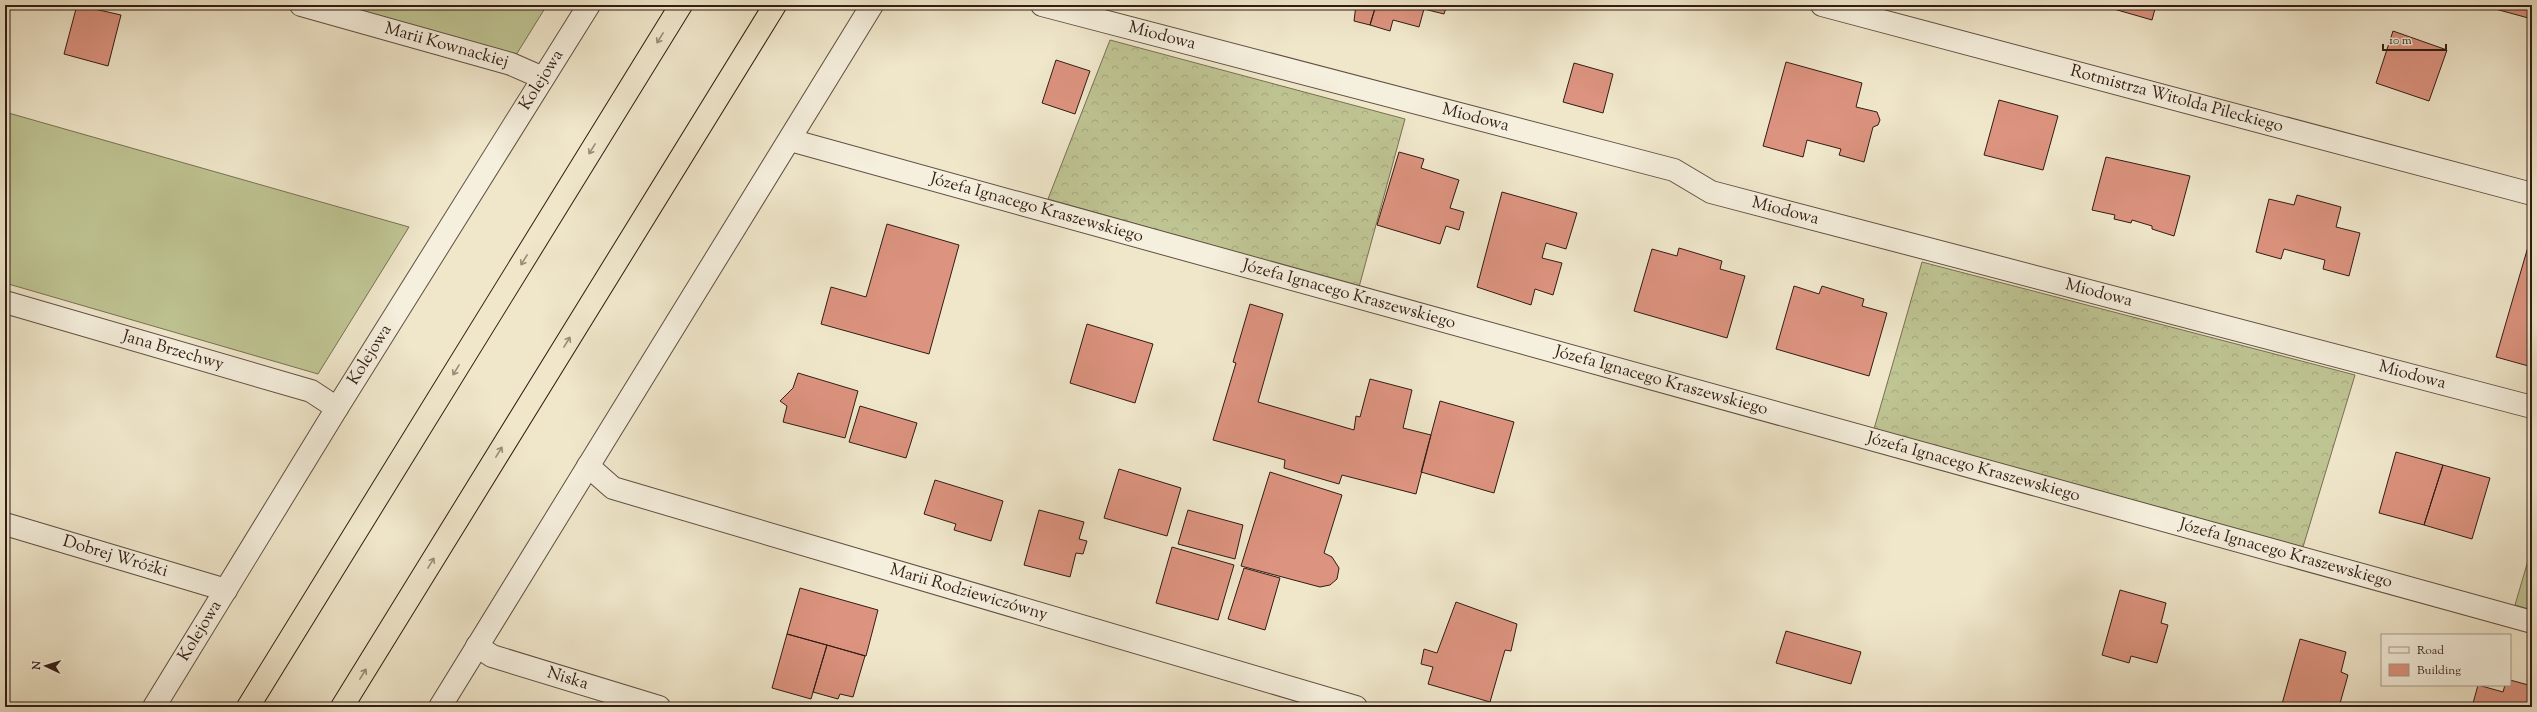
<svg xmlns="http://www.w3.org/2000/svg" width="2537" height="712" viewBox="0 0 2537 712" font-family="'Sorts Mill Goudy',serif">
<style>
.grass{fill:#bfc493;stroke:#787054}
.forest{fill:url(#forest-crowns);stroke:#787054}
.building{fill:#dc937f;stroke:#311c14}
.lines{fill:none;stroke-linecap:round;stroke-linejoin:round}
.minor-casing{stroke:#614f42;stroke-width:24}
.highway-casing{stroke:#311c14;stroke-width:24}
.minor{stroke:#f5efdd;stroke-width:22}
.highway{stroke:#f0e7cb;stroke-width:22}
.oneway{stroke:#9a8c79}
.labels{text-anchor:middle;dominant-baseline:central;stroke-width:3;stroke-linejoin:round;paint-order:stroke}
.street-label{font-size:17px;fill:#311c14;stroke:#f5efdd}
</style>
<defs>
<pattern id="forest-crowns" width="20" height="18" patternUnits="userSpaceOnUse"><rect width="20" height="18" fill="#bfc493"/><path d="M2 6a3 3 0 1 1 6 0M12 15a3 3 0 1 1 6 0" fill="none" stroke="#a5a87e"/></pattern>
</defs>
<rect width="100%" height="100%" fill="#f0e7cb"/>
<filter id="stains"><feTurbulence type="fractalNoise" baseFrequency=".005" numOctaves="4"/><feColorMatrix values="0 0 0 0 .2 0 0 0 0 .09 0 0 0 0 .02 0 0 0 .5 -.17"/></filter>
<radialGradient id="worn" r=".72"><stop offset=".6" stop-color="#630" stop-opacity="0"/><stop offset="1" stop-color="#630" stop-opacity=".3"/></radialGradient>
<!-- grass -->
<path class="grass" d="M 341,5 L 547,5 L 516,55 Z
M 5,112 L 409,227 L 318,374 L 5,283 Z
M 2532,547 L 2532,610 L 2515,605 Z"/>
<!-- forest -->
<path class="forest" d="M 1110,40 L 1405,119 L 1359,287 L 1048,199 Z
M 1922,262 L 2355,375 L 2303,547 L 1874,429 Z"/>
<!-- building -->
<path class="building" d="M 77,5 L 121,15 L 108,66 L 64,54 Z
M 1356,5 L 1376,5 L 1370,25 L 1354,21 Z
M 1376,5 L 1447,5 L 1444,14 L 1424,9 L 1419,27 L 1393,20 L 1390,31 L 1370,25 Z
M 2100,5 L 2156,5 L 2152,20 Z
M 2488,5 L 2532,5 L 2532,19 L 2488,7 Z
M 2393,31 L 2447,50 L 2429,101 L 2376,83 Z
M 1056,60 L 1090,71 L 1075,114 L 1042,103 Z
M 1786,62 L 1862,83 L 1856,107 L 1877,112 L 1880,120 L 1878,125 L 1873,127 L 1864,162 L 1839,155 L 1841,149 L 1807,140 L 1803,157 L 1763,146 Z
M 1574,63 L 1613,74 L 1603,113 L 1563,102 Z
M 1999,100 L 2058,116 L 2043,170 L 1984,155 Z
M 1399,152 L 1424,159 L 1421,168 L 1459,180 L 1450,208 L 1464,212 L 1459,230 L 1446,226 L 1440,244 L 1377,225 Z
M 2106,157 L 2190,176 L 2174,236 L 2152,229 L 2152,226 L 2132,220 L 2131,223 L 2114,219 L 2115,215 L 2092,210 Z
M 1502,192 L 1577,213 L 1566,249 L 1546,243 L 1542,258 L 1562,263 L 1553,295 L 1535,289 L 1531,305 L 1477,287 Z
M 2297,195 L 2341,207 L 2336,227 L 2360,233 L 2349,276 L 2323,269 L 2325,260 L 2284,249 L 2281,259 L 2256,252 L 2269,199 L 2294,205 Z
M 887,224 L 959,245 L 929,354 L 821,324 L 831,287 L 866,297 Z
M 2532,233 L 2532,367 L 2496,357 Z
M 1679,248 L 1722,261 L 1720,269 L 1745,276 L 1727,338 L 1634,311 L 1652,249 L 1677,256 Z
M 1794,286 L 1819,294 L 1822,286 L 1864,299 L 1862,306 L 1887,313 L 1869,376 L 1776,349 Z
M 1250,304 L 1283,314 L 1258,402 L 1354,430 L 1356,416 L 1360,417 L 1370,379 L 1412,390 L 1403,428 L 1431,435 L 1416,494 L 1342,475 L 1339,484 L 1284,468 L 1285,460 L 1213,440 L 1236,363 L 1233,362 Z
M 1087,324 L 1153,344 L 1135,403 L 1070,383 Z
M 798,373 L 858,391 L 845,438 L 783,422 L 787,406 L 780,401 L 793,388 Z
M 1440,401 L 1514,422 L 1494,493 L 1421,472 Z
M 860,406 L 917,423 L 906,458 L 849,442 Z
M 2396,452 L 2443,465 L 2424,525 L 2379,513 Z
M 2443,465 L 2490,478 L 2472,539 L 2424,525 Z
M 1119,469 L 1181,488 L 1167,536 L 1104,518 Z
M 1270,472 L 1342,495 L 1324,553 L 1332,557 L 1339,568 L 1337,579 L 1330,585 L 1320,587 L 1241,566 Z
M 935,480 L 1003,501 L 991,541 L 954,530 L 956,524 L 924,514 Z
M 1039,510 L 1084,522 L 1079,539 L 1087,541 L 1083,554 L 1076,553 L 1070,577 L 1024,565 Z
M 1188,510 L 1243,525 L 1235,559 L 1178,544 Z
M 1172,547 L 1234,565 L 1218,620 L 1156,603 Z
M 1244,568 L 1280,578 L 1265,630 L 1228,619 Z
M 800,588 L 878,610 L 866,656 L 787,634 Z
M 2120,590 L 2166,603 L 2161,623 L 2168,625 L 2157,663 L 2131,656 L 2129,663 L 2102,655 Z
M 1456,602 L 1517,624 L 1511,651 L 1505,650 L 1490,702 L 1428,684 L 1433,667 L 1421,664 L 1424,649 L 1437,653 Z
M 1786,631 L 1861,652 L 1851,684 L 1776,663 Z
M 787,634 L 827,645 L 811,699 L 772,688 Z
M 2300,639 L 2346,652 L 2341,672 L 2348,675 L 2339,707 L 2312,705 L 2311,707 L 2292,707 L 2282,704 Z
M 827,645 L 865,656 L 853,697 L 840,694 L 838,699 L 813,692 Z
M 2510,680 L 2532,686 L 2532,707 L 2472,707 L 2478,685 L 2503,692 L 2505,685 L 2510,685 Z"/>
<g class="lines">
<!-- minor casing -->
<g class="minor-casing">
<g id="minor">
<path id="s1" d="M 301,5 L 511,64 L 543,78"/>
<path id="s2" d="M 1042,5 L 1674,170 L 1711,192 L 2532,407"/>
<path id="s3" d="M 1822,5 L 2532,194"/>
<path id="s4" d="M 790,140 L 2532,622"/>
<path id="s5" d="M 5,302 L 311,391 L 337,408"/>
<path id="s6" d="M 588,466 L 613,488 L 1356,707"/>
<path id="s7" d="M 5,524 L 226,590"/>
<path id="s8" d="M 477,646 L 492,656 L 659,707"/>
<path id="s9" d="M 154,707 L 337,408 L 589,5"/>
<path d="M 440,707 L 872,5"/>
</g>
</g>
<!-- highway casing -->
<g class="highway-casing">
<path id="highway" d="M 248,707 L 681,5
M 342,707 L 775,5"/>
</g>
<!-- minor -->
<use href="#minor" class="minor"/>
<!-- highway -->
<use href="#highway" class="highway"/>
</g>
<!-- one-way arrows -->
<defs><path id="oneway-shaft" d="M-6 0H5M1.5-3L5.5 0L1.5 3" fill="none" stroke-width="1.6" stroke-linecap="round" stroke-linejoin="round"/></defs>
<g class="oneway">
<use href="#oneway-shaft" transform="translate(660 38) rotate(122)"/>
<use href="#oneway-shaft" transform="translate(592 149) rotate(122)"/>
<use href="#oneway-shaft" transform="translate(524 260) rotate(122)"/>
<use href="#oneway-shaft" transform="translate(567 342) rotate(-58)"/>
<use href="#oneway-shaft" transform="translate(456 370) rotate(122)"/>
<use href="#oneway-shaft" transform="translate(499 452) rotate(-58)"/>
<use href="#oneway-shaft" transform="translate(431 563) rotate(-58)"/>
<use href="#oneway-shaft" transform="translate(363 674) rotate(-58)"/>
</g>
<g class="labels">
<!-- street labels -->
<g class="street-label">
<text stroke="none"><textPath href="#s2" startOffset="124">Miodowa</textPath></text>
<text stroke="none"><textPath href="#s1" startOffset="151">Marii Kownackiej</textPath></text>
<text stroke="none"><textPath href="#s9" startOffset="737">Kolejowa</textPath></text>
<text stroke="none"><textPath href="#s3" startOffset="367">Rotmistrza Witolda Pileckiego</textPath></text>
<text stroke="none"><textPath href="#s2" startOffset="448">Miodowa</textPath></text>
<text stroke="none"><textPath href="#s4" startOffset="256">Józefa Ignacego Kraszewskiego</textPath></text>
<text stroke="none"><textPath href="#s2" startOffset="773">Miodowa</textPath></text>
<text stroke="none"><textPath href="#s2" startOffset="1097">Miodowa</textPath></text>
<text stroke="none"><textPath href="#s4" startOffset="580">Józefa Ignacego Kraszewskiego</textPath></text>
<text stroke="none"><textPath href="#s5" startOffset="175">Jana Brzechwy</textPath></text>
<text stroke="none"><textPath href="#s9" startOffset="413">Kolejowa</textPath></text>
<text stroke="none"><textPath href="#s2" startOffset="1421">Miodowa</textPath></text>
<text stroke="none"><textPath href="#s4" startOffset="904">Józefa Ignacego Kraszewskiego</textPath></text>
<text stroke="none"><textPath href="#s4" startOffset="1228">Józefa Ignacego Kraszewskiego</textPath></text>
<text stroke="none"><textPath href="#s4" startOffset="1552">Józefa Ignacego Kraszewskiego</textPath></text>
<text stroke="none"><textPath href="#s7" startOffset="115">Dobrej Wróżki</textPath></text>
<text stroke="none"><textPath href="#s6" startOffset="404">Marii Rodziewiczówny</textPath></text>
<text stroke="none"><textPath href="#s9" startOffset="89">Kolejowa</textPath></text>
<text stroke="none"><textPath href="#s8" startOffset="97">Niska</textPath></text>
</g>
</g>
<!-- margin -->
<rect width="2537" height="712" fill="none" stroke="#f0e7cb" stroke-width="20"/>
<rect x="6" y="6" width="2525" height="700" fill="none" stroke="#311c14" stroke-width="2"/>
<rect x="10" y="10" width="2517" height="692" fill="none" stroke="#311c14"/>
<!-- legend -->
<rect x="2381" y="634" width="130" height="52" fill="#f5efdd" stroke="#a79b8d"/>
<rect x="2389" y="647" width="20" height="6" fill="#f5efdd" stroke="#a79b8d"/>
<text x="2417" y="654" font-size="12" fill="#311c14">Road</text>
<rect x="2389" y="664" width="20" height="12" fill="#dc937f" stroke="#a79b8d"/>
<text x="2417" y="674" font-size="12" fill="#311c14">Building</text>
<!-- north arrow -->
<g transform="translate(46 666) rotate(274)" stroke="#f5efdd" stroke-width="3" paint-order="stroke">
<path d="M0-3L7 15L0 10L-7 15Z" fill="#311c14"/>
<text y="-6" font-size="11" font-weight="bold" text-anchor="middle" fill="#311c14">N</text>
</g>
<!-- scale -->
<path d="M2383 44v6h63v-6" fill="none" stroke="#311c14" stroke-width="2"/>
<text x="2389" y="44" font-size="12" fill="#311c14" stroke="#f5efdd" stroke-width="3" paint-order="stroke">10 m</text>
<rect width="100%" height="100%" filter="url(#stains)"/>
<rect width="100%" height="100%" fill="url(#worn)"/>
</svg>
